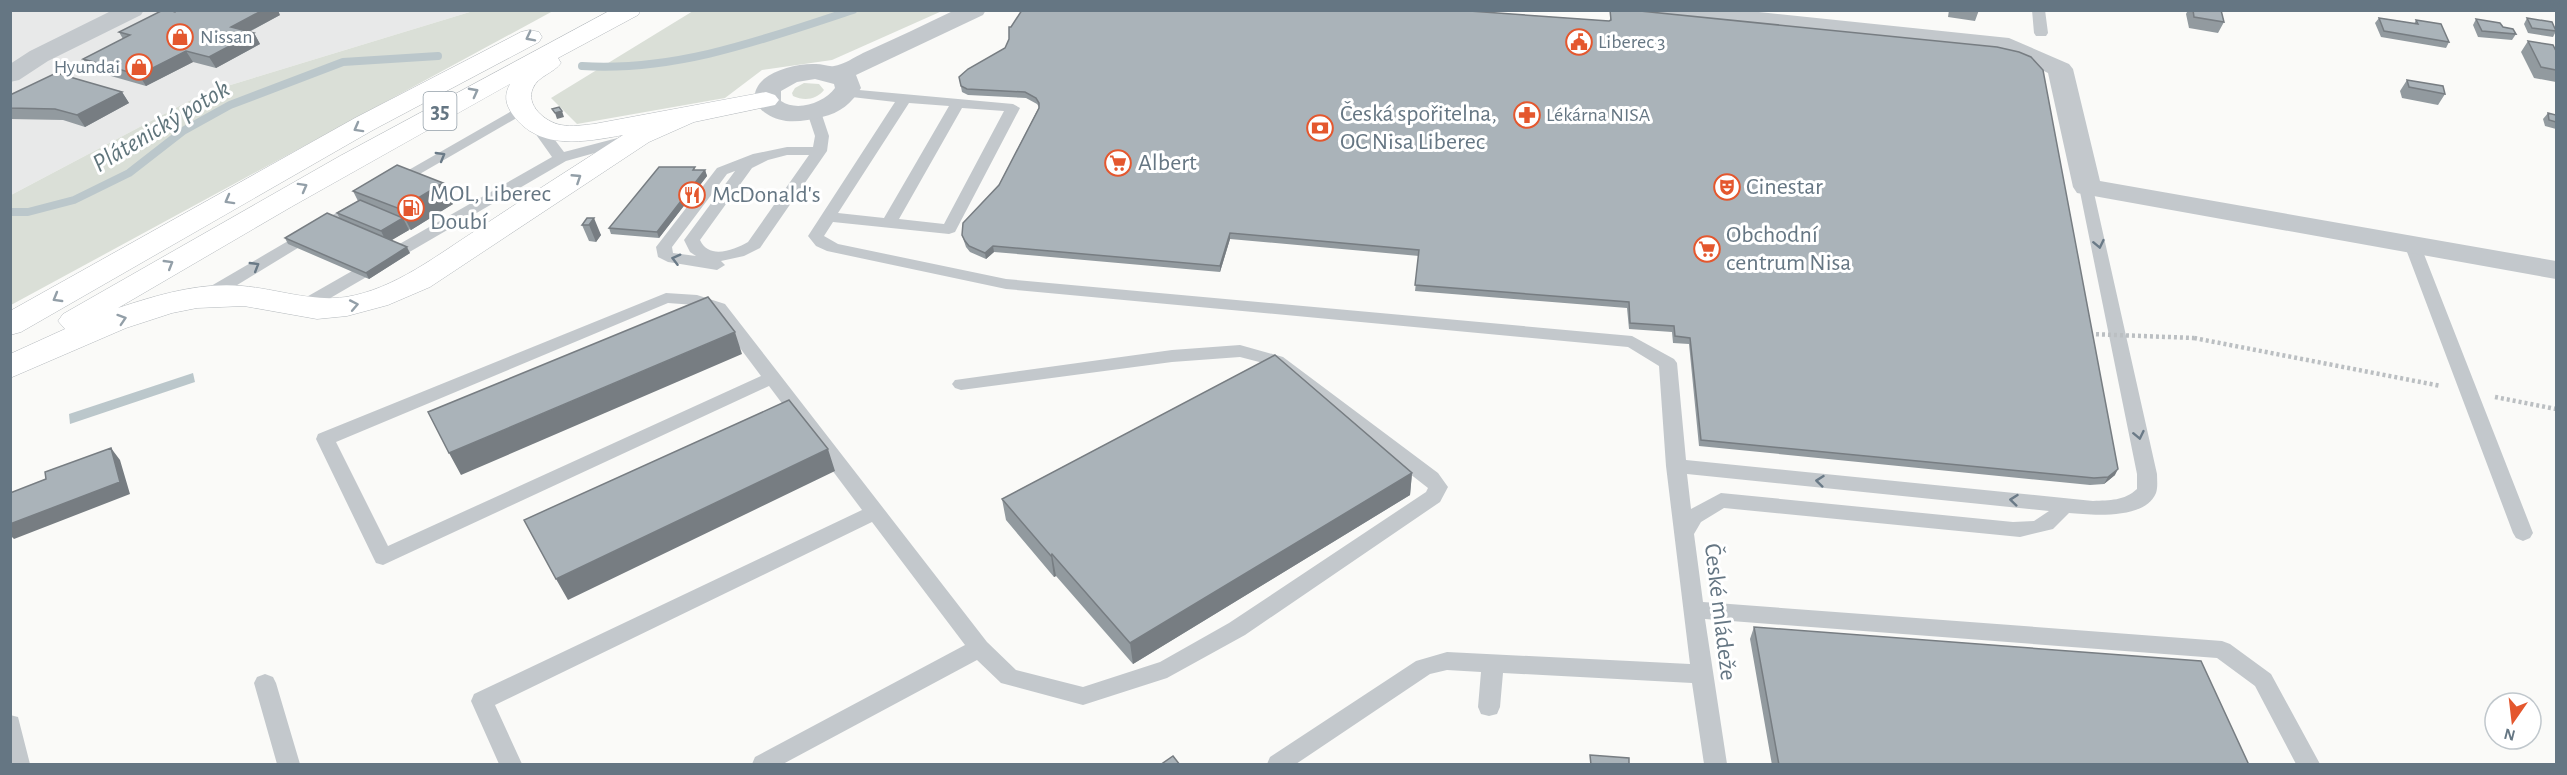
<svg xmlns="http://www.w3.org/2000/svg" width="2567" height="775" viewBox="0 0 2567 775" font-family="'Alegreya Sans',sans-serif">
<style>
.built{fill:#e8e9e9}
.green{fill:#dadfd7}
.water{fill:#bbc7cb}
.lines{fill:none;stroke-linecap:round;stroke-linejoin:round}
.stream{stroke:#bbc7cb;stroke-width:8}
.trunk-casing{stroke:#b4b9bd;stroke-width:1}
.path{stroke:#bbbfc2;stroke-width:4.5;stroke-dasharray:3 3;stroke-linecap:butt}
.service{fill:#c3c8cc;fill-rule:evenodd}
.minor{fill:#c3c8cc;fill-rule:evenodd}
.trunk{fill:#fff;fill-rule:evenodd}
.path-bridge{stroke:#bbbfc2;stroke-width:4.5;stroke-dasharray:3 3;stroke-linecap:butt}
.wall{fill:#929a9f}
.shaded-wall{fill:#777d82}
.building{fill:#aab3b9;stroke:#777d82;stroke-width:1.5}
.oneway{stroke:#939fa8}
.oneway2{stroke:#6a7a87}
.labels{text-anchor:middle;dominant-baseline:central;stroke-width:6;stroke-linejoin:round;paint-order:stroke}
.far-poi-label{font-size:20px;fill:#657683;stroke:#fff;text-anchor:start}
.shield{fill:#fff;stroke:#939fa8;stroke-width:1.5}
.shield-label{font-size:22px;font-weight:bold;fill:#657683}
.poi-label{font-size:24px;fill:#657683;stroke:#fff;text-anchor:start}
.street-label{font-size:24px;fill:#657683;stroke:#fff}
.water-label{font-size:26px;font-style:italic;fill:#60757c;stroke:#fff}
</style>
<rect width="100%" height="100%" fill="#fafaf8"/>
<!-- built -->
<path class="built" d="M 11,11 L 473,11 L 204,93 L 11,195 Z"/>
<!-- green -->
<path class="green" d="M 473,11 L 553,11 L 11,305 L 11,195 L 204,93 Z
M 693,11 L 693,10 L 942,11 L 832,60 L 762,70 L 725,98 L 577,124 L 551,98 Z
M 804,83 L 819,84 L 824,90 C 816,100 804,101 793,96 L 792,93 L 795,88 Z"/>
<!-- water -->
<path class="water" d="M 193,373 L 195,382 L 70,424 L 69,414 Z"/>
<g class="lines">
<!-- stream -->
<path class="stream" d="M 582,66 C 676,72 765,39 853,10
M 10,212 L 28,212 L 74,200 L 129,173 L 183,131 L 230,105 L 343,62 L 438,56"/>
<!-- trunk casing -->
<g class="trunk-casing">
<path id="trunk" d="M 611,10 L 641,10 L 638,15 L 558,58 L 561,63 C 554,73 538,76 533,88 C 525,105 545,122 561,125 C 572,127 584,125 594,124 L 766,92 L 775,95 L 779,100 L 775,105 L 694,122 L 649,142 L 430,287 L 388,305 L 347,316 L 317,319 L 244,306 L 197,308 L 172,313 L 126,328 L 10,378 L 10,354 L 65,329 L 58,321 L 63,314 L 340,156 ZM 510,84 C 504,95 505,104 513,115 C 539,151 585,142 623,135 C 575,166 526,197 478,229 C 437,255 395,289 346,297 C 310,302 278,289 242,286 C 201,282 157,295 118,308 L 291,207 Z
M 530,30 L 539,32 L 542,37 L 539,42 L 373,130 L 21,332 L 10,335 L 10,311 L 355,118 L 521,32 Z"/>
</g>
<!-- path -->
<path class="path" d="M 2194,338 L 2441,386
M 2495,397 L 2556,409"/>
<!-- service -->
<path class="service" d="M 2032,10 L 2045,10 L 2048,33 L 2046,36 L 2036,36 L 2034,33 Z
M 848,89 L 1013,104 L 1020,108 L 955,232 L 949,234 L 833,222 L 824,236 L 838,244 L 1006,279 L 1632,336 L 1674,359 L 1677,363 L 1686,460 L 2093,501 C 2110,500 2124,501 2137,489 L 2137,474 L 2079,187 L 2087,182 L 2092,184 L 2157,474 C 2157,480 2158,487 2156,493 C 2145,520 2092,515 2069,513 L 2053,529 L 2020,537 L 1724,508 L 1701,522 L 1694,534 L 1703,602 L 2222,641 L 2230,644 L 2271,674 L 2320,764 L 2296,764 L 2255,686 L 2217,658 L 1705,619 L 1727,764 L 1704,764 L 1692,683 L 1503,673 L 1500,707 L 1497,714 L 1489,716 L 1481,714 L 1478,707 L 1481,672 L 1447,670 L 1430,674 L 1296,764 L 1267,764 L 1270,757 L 1416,661 L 1447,652 L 1690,664 L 1666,466 L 1659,366 L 1628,347 L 1006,289 L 827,251 L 816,246 L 808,236 L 895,102 L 843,96 L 841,93 L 843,90 ZM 909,103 L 949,106 L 884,218 L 838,213 ZM 962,108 L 1004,111 L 944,224 L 899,219 ZM 1687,474 L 2049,511 L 2034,521 L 2013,522 L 1721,493 L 1691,509 Z
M 522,105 L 529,109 L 527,112 L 399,186 L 389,186 L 386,183 Z
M 814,108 L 821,112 L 829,136 L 827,151 L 760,248 L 744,256 L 721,261 L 725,265 L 717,270 L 668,262 L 658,257 L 656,247 L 717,168 L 753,154 L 787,147 L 813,147 L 815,136 L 807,112 ZM 787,155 L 809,155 L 748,242 C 734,250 709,260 700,240 L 752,168 L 768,160 ZM 735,171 L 684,240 L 690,252 L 696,256 L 673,253 L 672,247 L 727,174 Z
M 537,122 L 542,123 L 564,152 L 629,135 L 636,139 L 634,142 L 566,161 L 308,311 L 296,311 L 294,307 L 296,303 L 552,157 L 530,126 Z
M 360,199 L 368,204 L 365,207 L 211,301 L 199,301 L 197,297 L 199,293 Z
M 2412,239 L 2420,244 L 2533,533 L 2530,538 L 2523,541 L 2516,538 L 2513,533 L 2404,244 Z
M 666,293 L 697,295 L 725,304 L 987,642 L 1016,670 L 1083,687 L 1160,662 L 1229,623 L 1426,492 L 1428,488 L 1271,365 L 1240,357 L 1172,362 L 961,390 L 955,388 L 952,384 L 955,380 L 1172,350 L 1240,345 L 1283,357 L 1438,473 L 1448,487 L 1440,502 L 1245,635 L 1167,678 L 1083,705 L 1001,683 L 977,660 L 783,764 L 752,764 L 755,757 L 965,645 L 872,522 L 495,705 L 522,764 L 499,764 L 471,701 L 474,694 L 862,510 L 769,386 L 383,565 L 376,563 L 373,557 L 316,439 L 318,434 ZM 668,303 L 695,305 L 713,312 L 761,376 L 388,546 L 336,442 Z
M 265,674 L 273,677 L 276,683 L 300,764 L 277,764 L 254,683 L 257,677 Z
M 10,715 L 18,717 L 30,764 L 10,764 Z"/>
<!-- minor -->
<path class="minor" d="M 113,10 L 144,10 L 141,15 L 48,61 L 19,80 L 10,82 L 10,64 L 30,51 Z
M 955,10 L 986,10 L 983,15 L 856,75 L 861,88 C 852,103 840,113 822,117 C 810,120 799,122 786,121 C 764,118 742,99 764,79 C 776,69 800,63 816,64 C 822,64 829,67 834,66 C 843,65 855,57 863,53 C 894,39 924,25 955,10 ZM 815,79 L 834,84 L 835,88 C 824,103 797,112 781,101 L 781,91 L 797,82 Z
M 1654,10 L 1740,10 L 2009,38 L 2069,64 L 2073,69 L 2100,181 L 2556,261 L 2556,279 L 2077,193 L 2073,187 L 2048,73 L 2004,52 L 1665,17 L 1657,15 Z"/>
<!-- trunk -->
<use href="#trunk" class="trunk"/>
<!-- path-bridge -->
<path class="path-bridge" d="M 2090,334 L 2194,338"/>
</g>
<!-- wall -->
<path class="wall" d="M 1019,10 L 1455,10 L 1610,21 L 1610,10 L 1630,10 L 2115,475 L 2104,484 L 2090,485 L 1699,446 L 1689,344 L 1673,343 L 1672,332 L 1629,329 L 1627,308 L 1415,291 L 1419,256 L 1230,239 L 1220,272 L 994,252 L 986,259 L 970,252 L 966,247 L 962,235 L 999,185 L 1039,107 L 1037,104 L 1026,98 L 968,95 L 962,92 L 959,77 L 1005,48 L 1009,39 L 1011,27 L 1021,12 Z
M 1949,10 L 1979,10 L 1975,21 L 1948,17 Z
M 2188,10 L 2221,10 L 2224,22 L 2218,33 L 2189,28 L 2186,14 Z
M 175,12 L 280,15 L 249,32 L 254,33 L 260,44 L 216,68 L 193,62 L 146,86 L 90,70 L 83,59 L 123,39 L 119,32 Z
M 2379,18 L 2414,24 L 2416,20 L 2449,42 L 2446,48 L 2381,37 L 2375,23 Z
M 2527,18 L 2556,31 L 2553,37 L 2528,33 L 2524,24 Z
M 2476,19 L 2516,34 L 2512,40 L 2478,37 L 2473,25 Z
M 2528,41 L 2556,51 L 2556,82 L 2534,78 L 2521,52 Z
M 2407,80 L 2445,94 L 2438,105 L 2402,98 L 2400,91 Z
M 122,92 L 129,103 L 85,127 L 63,120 L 10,119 L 10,95 Z
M 2548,113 L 2556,115 L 2556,129 L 2545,126 L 2543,119 Z
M 696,170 L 705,170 L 707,176 L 659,238 L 611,234 L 609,228 Z
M 443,183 L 453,204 L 411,230 L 408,229 L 409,230 L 391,240 L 410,253 L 369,279 L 288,244 L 285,238 L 340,219 L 337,213 L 358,201 L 353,191 Z
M 587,218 L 601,235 L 596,242 L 589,241 L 582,225 Z
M 1412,473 L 1410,495 L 1133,664 L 1056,576 L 1054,577 L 1006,520 L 1002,499 Z
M 1754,627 L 2249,765 L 1772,765 L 1750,639 Z"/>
<!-- shaded-wall -->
<path class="shaded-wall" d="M 263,10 L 278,10 L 280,15 L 237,38 L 231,27 Z
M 254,33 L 260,44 L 216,68 L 209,57 Z
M 186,51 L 193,62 L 146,86 L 139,75 Z
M 122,92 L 129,103 L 85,127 L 77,115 Z
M 562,111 L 564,117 L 557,119 L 555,113 Z
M 705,170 L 707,176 L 659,238 L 657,232 Z
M 443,183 L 453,204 L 411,230 L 400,209 Z
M 403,218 L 409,230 L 387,243 L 381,231 Z
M 594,218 L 601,235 L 596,242 L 589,225 Z
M 1230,233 L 1230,239 L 1220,272 L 1220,266 Z
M 993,246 L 994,252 L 986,259 L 985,253 Z
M 407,247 L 410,253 L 369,279 L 366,273 Z
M 735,332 L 742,354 L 461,475 L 449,453 Z
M 111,448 L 120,460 L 130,494 L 14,539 L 10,535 L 10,524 Z
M 828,449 L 835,471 L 568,600 L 556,579 Z
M 2118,469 L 2115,475 L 2104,484 L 2108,477 Z
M 1412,473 L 1410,495 L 1133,664 L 1130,643 Z
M 1052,554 L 1056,576 L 1054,577 L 1051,556 Z"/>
<!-- building -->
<path class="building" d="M 163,10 L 169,10 L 175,12 L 178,10 L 263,10 L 231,27 L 254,33 L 209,57 L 186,51 L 139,75 L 83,59 L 130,35 L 119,32 Z
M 1022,10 L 1455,10 L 1609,21 L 1611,20 L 1610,10 L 1630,10 L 1997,47 L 2019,52 L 2031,57 L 2043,70 L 2118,469 L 2108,477 L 2094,478 L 1701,440 L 1690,338 L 1675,336 L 1674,326 L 1630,323 L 1629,302 L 1415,285 L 1419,250 L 1230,233 L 1220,266 L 993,246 L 985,253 L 969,246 L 965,241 L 962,235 L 963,223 L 999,185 L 1039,108 L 1039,103 L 1036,98 L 1025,92 L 967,89 L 961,86 L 959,77 L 968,69 L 1005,48 L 1009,39 L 1009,27 L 1011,27 Z
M 2193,10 L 2221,10 L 2224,22 L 2194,17 Z
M 2379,18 L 2418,24 L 2416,20 L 2441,24 L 2449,42 L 2384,31 Z
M 2527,18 L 2552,22 L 2556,31 L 2532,28 Z
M 2476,19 L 2500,23 L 2503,27 L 2513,29 L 2516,34 L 2482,31 Z
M 2528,41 L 2553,45 L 2556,51 L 2556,70 L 2541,67 Z
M 56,73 L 122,92 L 77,115 L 55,109 L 10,108 L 10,95 Z
M 2407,80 L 2443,86 L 2445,94 L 2409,87 Z
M 559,107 L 562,111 L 555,113 L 552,109 Z
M 2548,113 L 2556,115 L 2556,122 L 2549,120 Z
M 397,165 L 443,183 L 400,209 L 353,191 Z
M 659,167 L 695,167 L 693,170 L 705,170 L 657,232 L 609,228 Z
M 360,200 L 403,218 L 381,231 L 337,213 Z
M 327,213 L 407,247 L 366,273 L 285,238 Z
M 587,218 L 594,218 L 589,225 L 582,225 Z
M 708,297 L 735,332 L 449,453 L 428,412 Z
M 1275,355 L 1412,473 L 1130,643 L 1052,554 L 1051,556 L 1002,499 Z
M 789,400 L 828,449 L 556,579 L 524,520 Z
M 111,448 L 120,482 L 10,524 L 10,493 L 46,479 L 45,472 Z
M 1754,627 L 2201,661 L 2249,765 L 1779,765 Z
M 1590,755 L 1629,758 L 1629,765 L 1591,765 Z
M 1173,756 L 1180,765 L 1160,765 Z"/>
<!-- one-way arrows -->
<defs><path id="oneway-chevron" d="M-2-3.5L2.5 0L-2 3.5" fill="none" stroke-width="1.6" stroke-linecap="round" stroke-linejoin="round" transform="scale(1.5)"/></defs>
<g class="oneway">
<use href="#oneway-chevron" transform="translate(530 37) rotate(153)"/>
<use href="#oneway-chevron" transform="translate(474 92) rotate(-28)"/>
<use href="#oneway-chevron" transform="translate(358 128) rotate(151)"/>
<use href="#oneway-chevron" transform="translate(577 178) rotate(-33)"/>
<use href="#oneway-chevron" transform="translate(303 187) rotate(-29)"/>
<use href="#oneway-chevron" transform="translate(229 200) rotate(151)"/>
<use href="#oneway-chevron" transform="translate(169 264) rotate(-31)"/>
<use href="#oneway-chevron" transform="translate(57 298) rotate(150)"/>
<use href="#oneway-chevron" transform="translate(354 305) rotate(-11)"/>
<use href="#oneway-chevron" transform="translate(122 319) rotate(-18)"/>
</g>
<g class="oneway2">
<use href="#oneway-chevron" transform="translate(441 156) rotate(-30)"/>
<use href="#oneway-chevron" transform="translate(2099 244) rotate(78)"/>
<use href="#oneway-chevron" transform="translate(676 259) rotate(-165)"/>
<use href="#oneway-chevron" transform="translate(255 266) rotate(-31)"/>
<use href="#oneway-chevron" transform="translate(2139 435) rotate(78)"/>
<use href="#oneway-chevron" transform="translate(1820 481) rotate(-174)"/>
<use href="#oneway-chevron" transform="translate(2014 500) rotate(-174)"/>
</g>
<!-- icons -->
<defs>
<g id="shop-ring" transform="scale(1.35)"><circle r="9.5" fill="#fff" stroke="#e4572e" stroke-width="1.5"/><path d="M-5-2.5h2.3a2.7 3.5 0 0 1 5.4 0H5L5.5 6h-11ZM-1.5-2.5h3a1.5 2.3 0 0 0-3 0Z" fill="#e4572e"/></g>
<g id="civic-ring" transform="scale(1.35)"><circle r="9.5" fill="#fff" stroke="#e4572e" stroke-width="1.5"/><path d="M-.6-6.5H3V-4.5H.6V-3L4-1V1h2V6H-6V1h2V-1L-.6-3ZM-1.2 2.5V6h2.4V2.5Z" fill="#e4572e"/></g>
<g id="pharmacy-ring" transform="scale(1.35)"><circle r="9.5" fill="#fff" stroke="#e4572e" stroke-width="1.5"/><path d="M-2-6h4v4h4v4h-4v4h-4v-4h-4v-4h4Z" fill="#e4572e"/></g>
<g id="bank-ring" transform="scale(1.35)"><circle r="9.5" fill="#fff" stroke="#e4572e" stroke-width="1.5"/><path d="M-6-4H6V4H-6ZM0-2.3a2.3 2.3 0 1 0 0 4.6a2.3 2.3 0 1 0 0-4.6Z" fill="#e4572e"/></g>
<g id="supermarket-ring" transform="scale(1.35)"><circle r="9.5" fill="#fff" stroke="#e4572e" stroke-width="1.5"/><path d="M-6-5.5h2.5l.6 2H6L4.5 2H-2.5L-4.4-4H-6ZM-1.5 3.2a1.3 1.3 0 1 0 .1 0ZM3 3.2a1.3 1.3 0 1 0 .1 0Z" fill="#e4572e"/></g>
<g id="theatre-ring" transform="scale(1.35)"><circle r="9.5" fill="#fff" stroke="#e4572e" stroke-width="1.5"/><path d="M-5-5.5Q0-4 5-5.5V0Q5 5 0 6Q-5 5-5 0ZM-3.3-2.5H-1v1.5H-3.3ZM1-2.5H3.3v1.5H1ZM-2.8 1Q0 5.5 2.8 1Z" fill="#e4572e"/></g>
<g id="restaurant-ring" transform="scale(1.35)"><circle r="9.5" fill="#fff" stroke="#e4572e" stroke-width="1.5"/><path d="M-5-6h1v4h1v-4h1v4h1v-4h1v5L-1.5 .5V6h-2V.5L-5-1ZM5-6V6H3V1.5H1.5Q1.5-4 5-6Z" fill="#e4572e"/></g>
<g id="fuel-ring" transform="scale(1.35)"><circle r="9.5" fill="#fff" stroke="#e4572e" stroke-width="1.5"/><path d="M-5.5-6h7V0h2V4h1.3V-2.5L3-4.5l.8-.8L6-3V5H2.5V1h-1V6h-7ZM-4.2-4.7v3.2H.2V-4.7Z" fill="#e4572e"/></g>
</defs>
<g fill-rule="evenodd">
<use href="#shop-ring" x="180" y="37"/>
<use href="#civic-ring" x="1579" y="42"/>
<use href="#shop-ring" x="139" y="67"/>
<use href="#pharmacy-ring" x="1527" y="115"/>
<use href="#bank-ring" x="1320" y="128"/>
<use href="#supermarket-ring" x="1118" y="163"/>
<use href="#theatre-ring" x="1727" y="187"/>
<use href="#restaurant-ring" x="692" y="195"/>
<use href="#fuel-ring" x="411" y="208"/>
<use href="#supermarket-ring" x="1707" y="249"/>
</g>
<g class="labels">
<!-- far-poi labels -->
<g class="far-poi-label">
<text x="200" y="37">Nissan</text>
<text x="1598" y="42">Liberec 3</text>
<text x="120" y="67" text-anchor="end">Hyundai</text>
<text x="1546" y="115">Lékárna NISA</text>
</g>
<!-- shield labels -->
<rect class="shield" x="423.5" y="92" width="33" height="38" rx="4.5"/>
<g class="shield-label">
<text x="440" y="111">35</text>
</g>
<!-- poi labels -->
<g class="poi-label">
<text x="1340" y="114">Česká spořitelna,<tspan x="1340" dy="28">OC Nisa Liberec</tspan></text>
<text x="1138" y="163">Albert</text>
<text x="1746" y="187">Cinestar</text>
<text x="430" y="194">MOL, Liberec<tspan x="430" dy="28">Doubí</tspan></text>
<text x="712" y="195">McDonald's</text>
<text x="1726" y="235">Obchodní<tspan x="1726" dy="28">centrum Nisa</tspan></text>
</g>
<!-- street labels -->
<g class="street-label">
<text transform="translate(1720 612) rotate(83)">České mládeže</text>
</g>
<!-- water labels -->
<g class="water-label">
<text transform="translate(161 126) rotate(-31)">Plátenický potok</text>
</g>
</g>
<!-- border -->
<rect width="2567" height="775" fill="none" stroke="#657683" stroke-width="24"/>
<!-- north arrow -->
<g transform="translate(2513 721) rotate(194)"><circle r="28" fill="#ffffff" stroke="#c1c8cd" stroke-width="1.5"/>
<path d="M0-4.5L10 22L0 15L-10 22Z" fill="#e4572e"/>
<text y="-9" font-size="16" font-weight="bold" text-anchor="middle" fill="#657683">N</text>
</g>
</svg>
